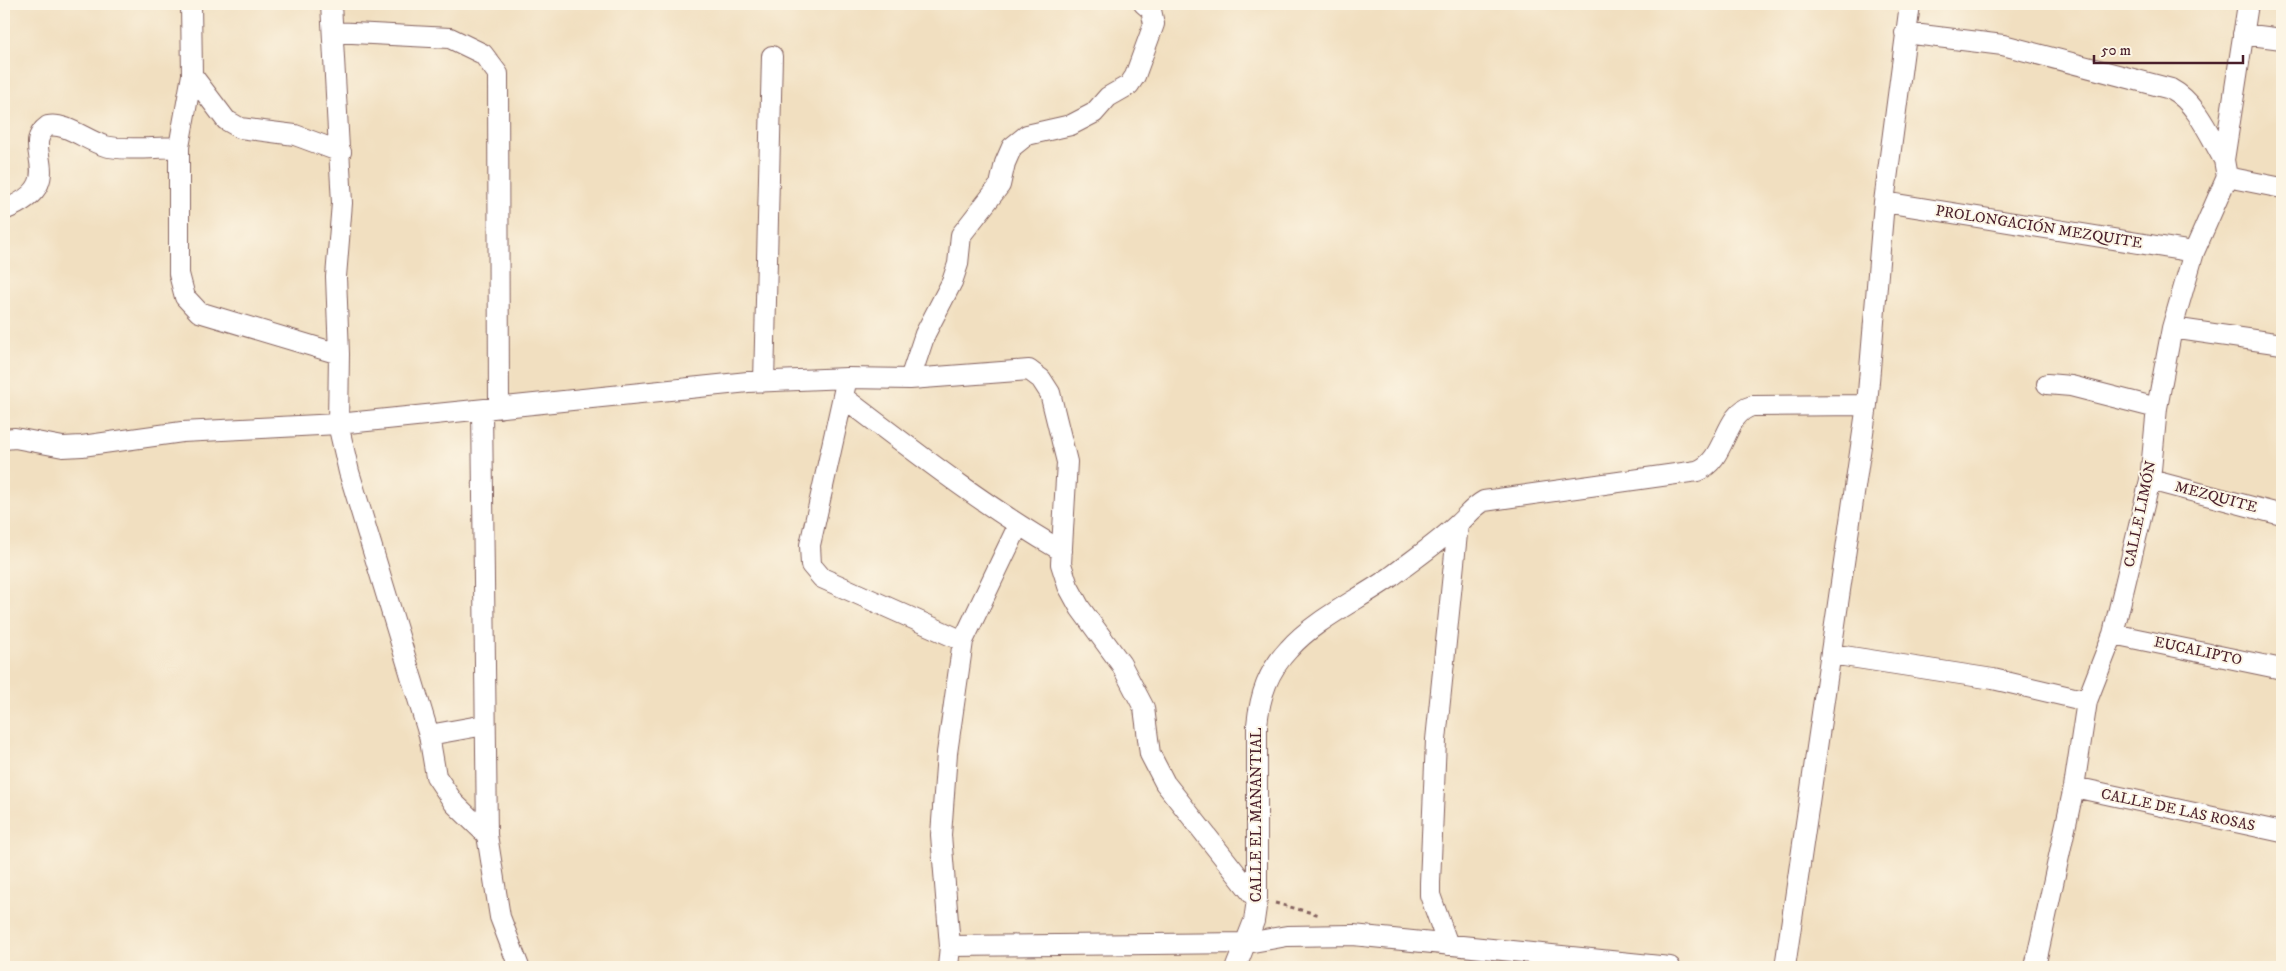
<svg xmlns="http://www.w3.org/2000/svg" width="2286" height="971" viewBox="0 0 2286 971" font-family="'IM FELL DW Pica',serif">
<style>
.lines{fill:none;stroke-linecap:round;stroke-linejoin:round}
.street-casing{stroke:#84625f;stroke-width:22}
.path{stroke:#84625f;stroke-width:3;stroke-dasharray:4 4;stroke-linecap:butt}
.street{stroke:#fff;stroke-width:20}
.labels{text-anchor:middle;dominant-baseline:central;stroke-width:4;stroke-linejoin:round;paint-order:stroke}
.street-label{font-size:15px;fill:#4a1f2b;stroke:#fcf5e5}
</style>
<rect width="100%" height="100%" fill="#fcf5e5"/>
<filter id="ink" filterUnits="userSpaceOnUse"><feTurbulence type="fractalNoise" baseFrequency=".02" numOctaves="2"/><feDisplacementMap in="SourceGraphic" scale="10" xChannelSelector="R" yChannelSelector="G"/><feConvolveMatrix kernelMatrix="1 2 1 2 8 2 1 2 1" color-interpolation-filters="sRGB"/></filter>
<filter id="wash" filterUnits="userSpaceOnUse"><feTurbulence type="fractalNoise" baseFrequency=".0096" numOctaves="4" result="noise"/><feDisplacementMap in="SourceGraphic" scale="20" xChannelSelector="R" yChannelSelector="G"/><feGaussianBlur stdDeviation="1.12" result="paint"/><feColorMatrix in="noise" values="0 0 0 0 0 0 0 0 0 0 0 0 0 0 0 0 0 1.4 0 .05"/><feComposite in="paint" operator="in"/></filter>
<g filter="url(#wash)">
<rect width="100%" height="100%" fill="#f1dfc0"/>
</g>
<g filter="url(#ink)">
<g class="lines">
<!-- street casing -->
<g class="street-casing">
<path id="street" d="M 191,4 L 192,75 L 179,147 L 179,274 L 185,297 L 199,312 L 339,354
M 331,4 L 342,203 L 336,277 L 339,354 L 338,424 L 349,472 L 429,735 L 436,776 L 454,803 L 487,835 L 500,917 L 519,967
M 333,32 L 450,38 L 483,54 L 498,74 L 499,408
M 1905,33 L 2003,45 L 2171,89 C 2196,102 2210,136 2224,160
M 2243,34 L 2282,39
M 192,75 L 226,120 L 240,128 L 295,135 L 341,152
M 2227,177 L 2282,188
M 1884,202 L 2194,252
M 4,210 C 74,182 17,148 48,126 C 65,122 87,141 105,146 C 122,151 160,147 179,147
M 2172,328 L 2282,344
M 847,378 L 810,545 L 811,565 L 822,578 L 963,641
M 910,379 L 925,334 L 952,282 L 958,264 L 961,235 L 1000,185 L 1005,163 L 1012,147 L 1027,135 L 1071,125 L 1094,113 L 1108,97 L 1129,85 L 1135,76 L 1154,24 L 1151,10 L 1144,4
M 764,382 L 772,56
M 2047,384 L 2071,386 L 2157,408
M 843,397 C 914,451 984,506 1062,551
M 482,410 L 487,835
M 4,439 L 15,438 L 63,447 L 82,446 L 182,432 L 338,424 L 748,382 L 847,378 L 910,379 L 1029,370 L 1041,379 L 1050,393 L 1067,462 L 1061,564 L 1068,586 L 1080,608 L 1121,664 L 1144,708 L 1150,754 L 1165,783 L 1257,900
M 2150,480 L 2282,515
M 2113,634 L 2282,669
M 1831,654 L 1993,679 L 2087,701
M 429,735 L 485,725
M 2074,787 L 2282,832
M 1448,945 L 1430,895 L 1430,883 L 1436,740 L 1458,524
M 950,946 L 1247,943 L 1287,936 L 1353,935 L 1670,967
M 948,967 L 950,946 L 941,835 L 947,753 L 963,641 L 1018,526
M 1236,967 L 1254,921 L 1257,900 L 1257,725 C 1260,695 1268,671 1289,649 C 1314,620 1360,599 1392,576 C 1414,559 1438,543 1458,524 C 1467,516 1473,507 1484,501 L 1697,471 C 1727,460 1723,414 1752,406 L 1867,405
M 1785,967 L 1867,405 L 1884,202 L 1910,4
M 2035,967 L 2074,787 L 2087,701 L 2113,634 L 2150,480 L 2157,408 L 2172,328 L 2194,252 L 2227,177 L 2224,160 L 2248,4"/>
</g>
<!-- path -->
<path class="path" d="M 1275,903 L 1320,915"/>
<!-- street -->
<use href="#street" class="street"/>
</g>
</g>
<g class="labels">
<!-- street labels -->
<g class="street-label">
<text transform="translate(2039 227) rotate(9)">PROLONGACIÓN MEZQUITE</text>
<text transform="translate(2216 497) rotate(15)">MEZQUITE</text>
<text transform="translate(2140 514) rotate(-78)">CALLE LIMÓN</text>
<text transform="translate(2198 651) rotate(12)">EUCALIPTO</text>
<text transform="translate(2178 810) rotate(12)">CALLE DE LAS ROSAS</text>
<text transform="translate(1256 815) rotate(-90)">CALLE EL MANANTIAL</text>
</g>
</g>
<!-- margin -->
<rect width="2286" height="971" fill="none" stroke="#fcf5e5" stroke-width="20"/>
<!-- scale -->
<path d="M2094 55v8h149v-8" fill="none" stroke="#4a1f2b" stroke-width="2.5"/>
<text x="2101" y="55" font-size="15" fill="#4a1f2b" stroke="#fcf5e5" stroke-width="4" paint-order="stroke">50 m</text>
</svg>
